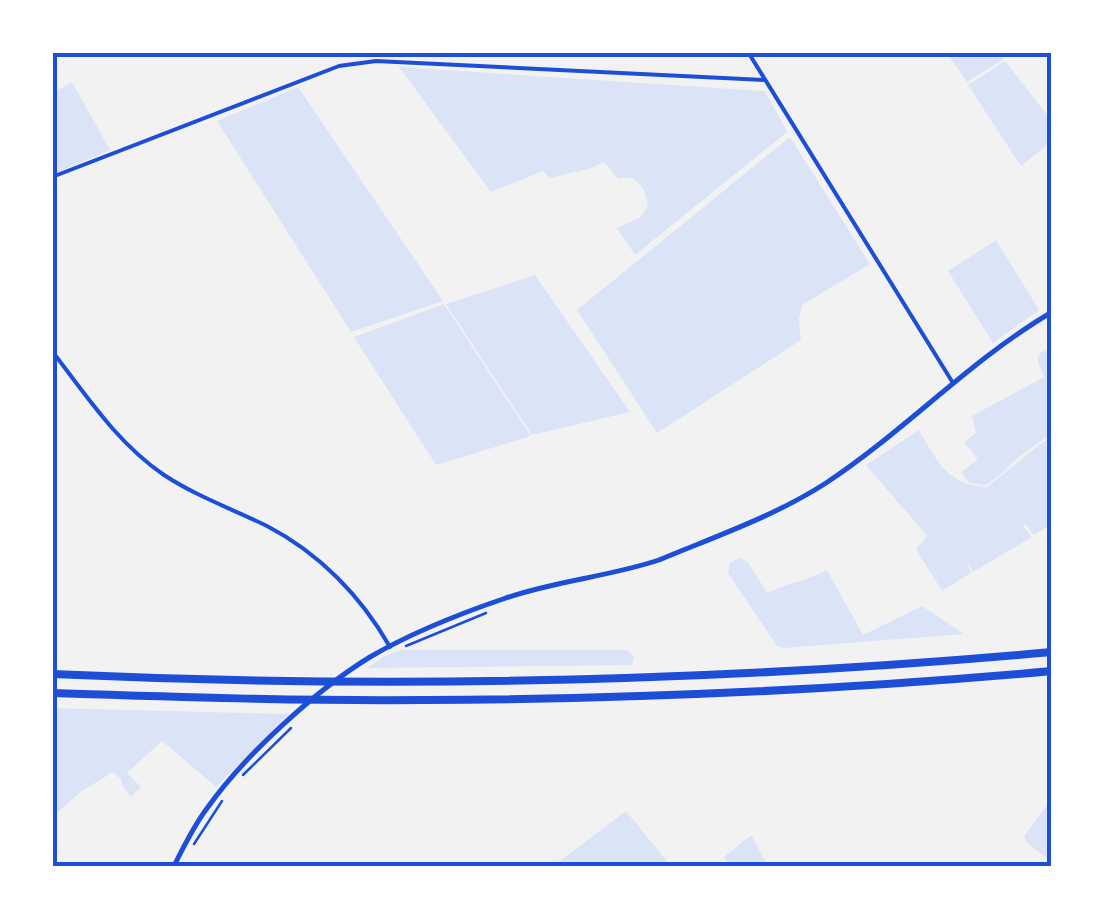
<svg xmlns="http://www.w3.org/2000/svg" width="1104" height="919" viewBox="0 0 1104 919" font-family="Roboto,sans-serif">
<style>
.green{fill:#dbe4f7}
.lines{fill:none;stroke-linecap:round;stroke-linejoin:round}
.path{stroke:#1d4ed8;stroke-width:2.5}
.minor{stroke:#1d4ed8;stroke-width:4}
.tertiary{stroke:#1d4ed8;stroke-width:5}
.motorway{stroke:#1d4ed8;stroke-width:8}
.neatline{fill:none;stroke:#1d4ed8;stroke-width:4}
</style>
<rect width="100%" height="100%" fill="#f2f2f2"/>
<!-- green -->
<path class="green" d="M 947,53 L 1000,53 L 1004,59 L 967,82 Z
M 1005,61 L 1051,120 L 1051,142 L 1021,166 L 968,85 Z
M 399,67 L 765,91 L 787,132 L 635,255 L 617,228 L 641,217 L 648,206 C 646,189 638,173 618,179 L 604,162 L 592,168 L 550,178 L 543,171 L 491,192 Z
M 72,82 L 110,150 L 53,174 L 53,93 Z
M 298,87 L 443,301 L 351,332 L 217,121 Z
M 790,137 L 870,264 L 802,305 L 799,319 L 801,340 L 657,433 L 577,310 Z
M 996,240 L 1039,310 L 993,343 L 948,271 Z
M 535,275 L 630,412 L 532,435 L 446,304 Z
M 444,304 L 531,436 L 436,465 L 354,337 Z
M 1051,347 L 1051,434 L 1021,455 L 1000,475 L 986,485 L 969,483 L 961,472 L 978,459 L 964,442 L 976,433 L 972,416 L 1044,377 L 1037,359 L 1040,353 Z
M 919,430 C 937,461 947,485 987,487 L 1051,436 L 1051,525 L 1034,535 L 1025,524 L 1023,526 L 1032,537 L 973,572 L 966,560 L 971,573 L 942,591 L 916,549 L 927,536 L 866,465 Z
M 739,558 L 748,562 L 767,593 C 787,583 807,581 827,570 L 863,635 L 922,606 L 964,634 L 784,648 L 777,646 L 728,573 L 730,563 Z
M 402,650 L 627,650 L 634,656 L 632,665 L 367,668 L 383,657 Z
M 53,708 L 289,714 L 216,787 L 162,741 L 127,773 L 141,787 L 131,797 L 122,785 L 121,779 L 113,772 L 82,791 L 53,816 Z
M 1051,800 L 1051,862 L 1026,842 L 1024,836 Z
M 626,811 L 671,866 L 553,866 Z
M 751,835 L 768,866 L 730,866 L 724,857 Z"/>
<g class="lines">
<!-- path -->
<path class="path" d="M 406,646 L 486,613
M 243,775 L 291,728
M 194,844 L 222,801"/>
<!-- minor -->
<path class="minor" d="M 748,52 L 953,383
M 52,177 L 339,66 L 376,61 L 765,80
M 52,351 C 86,395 117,443 164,475 C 196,496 232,509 267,526 C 319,553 361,596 390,647"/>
<!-- tertiary -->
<path class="tertiary" d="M 174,866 C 184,846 194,825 208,807 C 245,755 316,690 370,657 C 411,633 459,614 503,599 C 553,581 608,577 659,560 C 714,537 775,516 826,483 C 905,431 970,360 1052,312"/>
<!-- motorway -->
<path class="motorway" d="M 52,674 C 385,689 720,682 1052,652
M 52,693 C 176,697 300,701 424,700 C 633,699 843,690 1052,671"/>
</g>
<!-- border -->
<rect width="1104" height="919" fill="none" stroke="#ffffff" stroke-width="110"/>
<rect x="55" y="55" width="994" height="809" class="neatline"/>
</svg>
